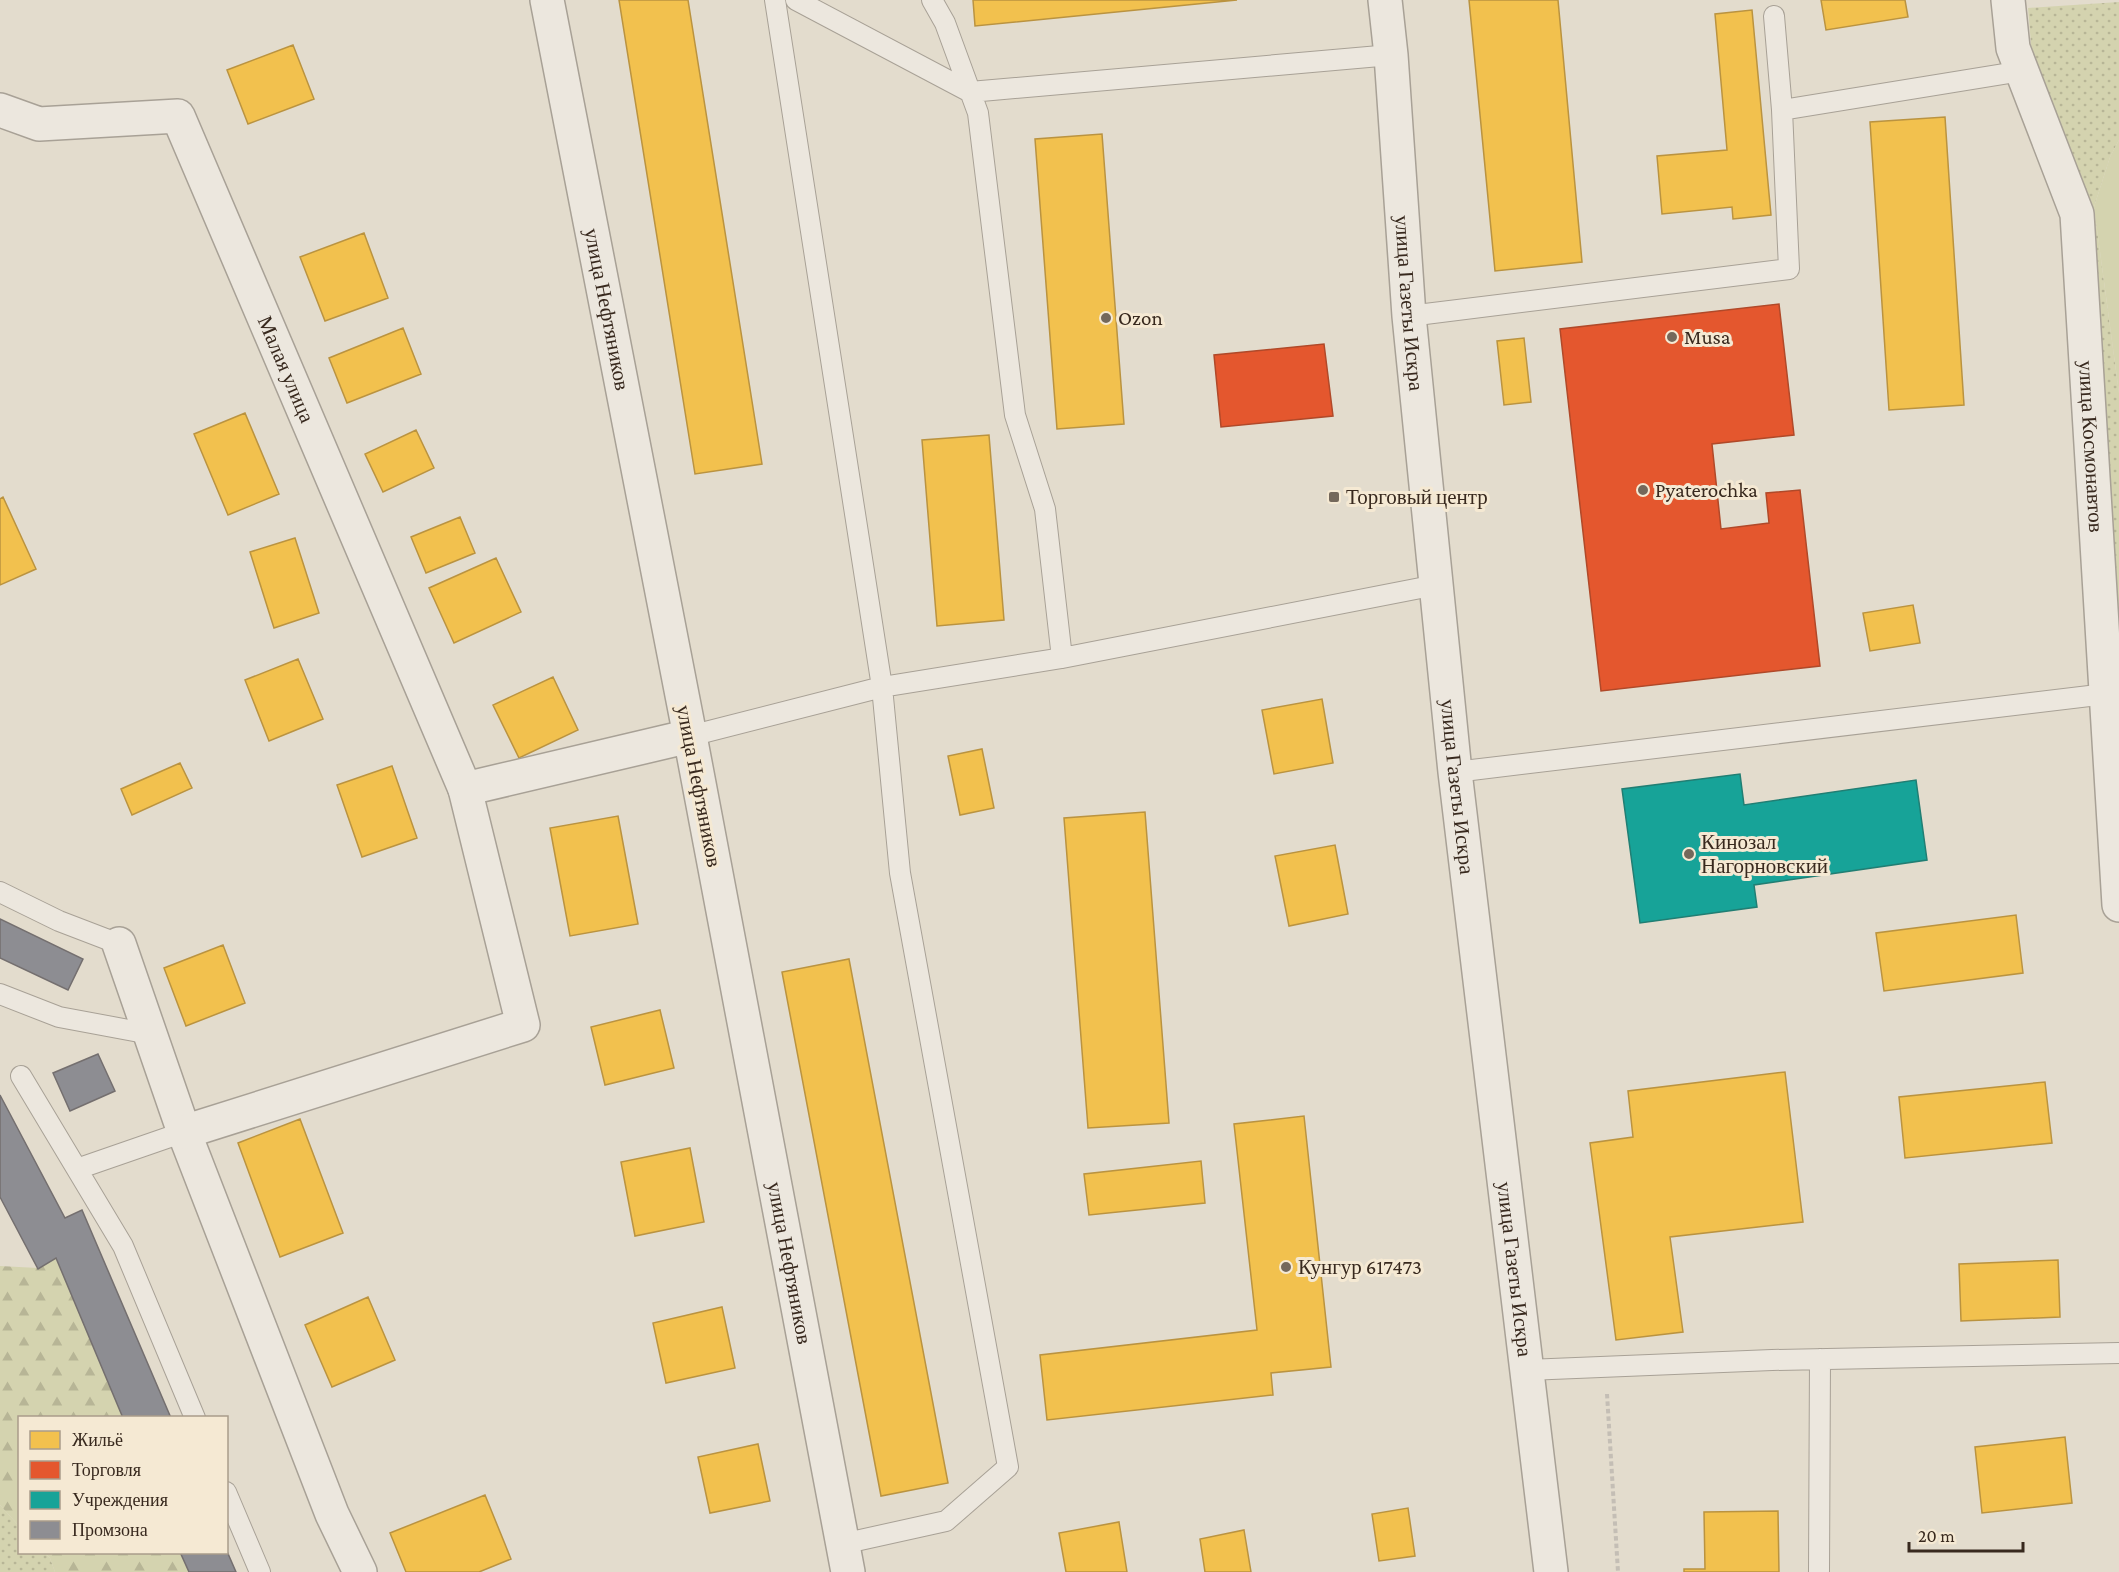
<svg xmlns="http://www.w3.org/2000/svg" width="2119" height="1572" viewBox="0 0 2119 1572" font-family="'Crimson Pro',serif">
<style>
.grass{fill:url(#grass-dots)}
.forest{fill:url(#forest-firs)}
.pitch{fill:#d4d3af}
.homes{fill:#f2c14e;stroke:#ba9340;stroke-width:1.5}
.shops{fill:#e4572e;stroke:#b04929;stroke-width:1.5}
.public{fill:#17a398;stroke:#217e73;stroke-width:1.5}
.industry{fill:#8d8d92;stroke:#746f6f;stroke-width:1.5}
.lines{fill:none;stroke-linecap:round;stroke-linejoin:round}
.service-casing{stroke:#a8a196;stroke-width:22}
.minor-casing{stroke:#a8a196;stroke-width:36}
.tertiary-casing{stroke:#a8a196;stroke-width:36}
.path{stroke:#c4beb5;stroke-width:4;stroke-dasharray:4.5 3;stroke-linecap:butt}
.service{stroke:#ece7de;stroke-width:20}
.minor{stroke:#ece7de;stroke-width:33}
.tertiary{stroke:#ece7de;stroke-width:33}
.poi-dot{fill:#74685b;stroke:#f5e9d3;stroke-width:2}
.labels{text-anchor:middle;dominant-baseline:central;stroke-width:6;stroke-linejoin:round;paint-order:stroke}
.street-label{font-size:21px;fill:#38291e;stroke:#f5e9d3}
.poi-label{font-size:21px;fill:#38291e;stroke:#f5e9d3;text-anchor:start}
</style>
<defs>
<pattern id="grass-dots" width="8" height="8" patternUnits="userSpaceOnUse" patternTransform="scale(1.5)"><rect width="8" height="8" fill="#d4d3af"/><path d="M2 2h.1M6 6h.1" fill="none" stroke="#b7b596" stroke-width="1.8" stroke-linecap="round"/></pattern>
<pattern id="forest-firs" width="22" height="20" patternUnits="userSpaceOnUse" patternTransform="scale(1.5)"><rect width="22" height="20" fill="#d4d3af"/><path d="M5 1l3.5 6h-7zM16 11l3.5 6h-7z" fill="#b7b596"/></pattern>
</defs>
<rect width="100%" height="100%" fill="#e3dccd"/>
<!-- grass -->
<path class="grass" d="M 2119,2 L 2119,140 L 2110,157 L 2094,207 L 2119,393 L 2119,707 L 2084,209 L 2033,68 L 2028,8 Z
M 0,1505 L 19,1526 L 20,1552 L 45,1553 L 50,1558 L 55,1572 L 0,1572 Z"/>
<!-- forest -->
<path class="forest" d="M 56,1258 L 123,1417 L 20,1418 L 19,1526 L 0,1505 L 0,1266 L 38,1268 Z
M 45,1553 L 180,1553 L 189,1572 L 55,1572 L 50,1558 Z"/>
<!-- pitch -->
<path class="pitch" d="M 2119,140 L 2119,393 L 2094,207 L 2110,157 Z"/>
<!-- homes -->
<path class="homes" d="M 619,0 L 688,0 L 762,464 L 695,474 Z
M 973,0 L 1237,0 L 975,26 Z
M 1469,0 L 1558,0 L 1582,262 L 1495,271 Z
M 1821,0 L 1905,0 L 1908,17 L 1826,30 Z
M 1752,10 L 1771,215 L 1733,219 L 1732,207 L 1662,214 L 1657,156 L 1727,150 L 1715,14 Z
M 293,45 L 314,99 L 248,124 L 227,70 Z
M 1945,117 L 1964,405 L 1889,410 L 1870,122 Z
M 1102,134 L 1124,424 L 1057,429 L 1035,139 Z
M 364,233 L 388,298 L 325,321 L 300,257 Z
M 403,328 L 421,374 L 347,403 L 329,358 Z
M 1524,338 L 1531,402 L 1504,405 L 1497,341 Z
M 245,413 L 279,494 L 228,515 L 194,434 Z
M 416,430 L 434,468 L 383,492 L 365,454 Z
M 989,435 L 1004,620 L 937,626 L 922,440 Z
M 3,497 L 36,569 L 0,585 L 0,499 Z
M 460,517 L 475,553 L 426,573 L 411,537 Z
M 295,538 L 319,613 L 274,628 L 250,552 Z
M 496,558 L 521,612 L 454,643 L 429,588 Z
M 1913,605 L 1920,643 L 1870,651 L 1863,613 Z
M 298,659 L 323,719 L 269,741 L 245,680 Z
M 553,677 L 578,730 L 519,758 L 493,705 Z
M 1322,699 L 1333,763 L 1274,774 L 1262,710 Z
M 982,749 L 994,808 L 960,815 L 948,756 Z
M 180,763 L 192,788 L 132,815 L 121,789 Z
M 392,766 L 417,838 L 362,857 L 337,785 Z
M 1145,812 L 1169,1123 L 1088,1128 L 1064,818 Z
M 618,816 L 638,924 L 570,936 L 550,828 Z
M 1335,845 L 1348,914 L 1289,926 L 1275,856 Z
M 2016,915 L 2023,973 L 1884,991 L 1876,933 Z
M 223,945 L 245,1003 L 186,1026 L 164,968 Z
M 849,959 L 948,1483 L 881,1496 L 782,972 Z
M 660,1010 L 674,1068 L 605,1085 L 591,1027 Z
M 1785,1072 L 1803,1222 L 1670,1237 L 1683,1332 L 1616,1340 L 1590,1143 L 1633,1137 L 1628,1091 Z
M 2045,1082 L 2052,1143 L 1905,1158 L 1899,1097 Z
M 1304,1116 L 1331,1367 L 1271,1373 L 1273,1395 L 1047,1420 L 1040,1355 L 1257,1330 L 1234,1124 Z
M 300,1119 L 343,1233 L 280,1257 L 238,1143 Z
M 690,1148 L 704,1222 L 635,1236 L 621,1162 Z
M 1201,1161 L 1205,1203 L 1089,1215 L 1084,1174 Z
M 2058,1260 L 2060,1317 L 1961,1321 L 1959,1264 Z
M 368,1297 L 395,1360 L 332,1387 L 305,1325 Z
M 722,1307 L 735,1368 L 666,1383 L 653,1323 Z
M 2065,1437 L 2072,1503 L 1982,1513 L 1975,1447 Z
M 758,1444 L 770,1501 L 710,1513 L 698,1457 Z
M 485,1495 L 511,1559 L 479,1572 L 406,1572 L 390,1533 Z
M 1408,1508 L 1415,1556 L 1379,1561 L 1372,1514 Z
M 1778,1511 L 1779,1572 L 1684,1572 L 1684,1569 L 1705,1569 L 1704,1512 Z
M 1119,1522 L 1127,1572 L 1066,1572 L 1059,1533 Z
M 1244,1530 L 1251,1572 L 1205,1572 L 1200,1539 Z"/>
<!-- shops -->
<path class="shops" d="M 1779,304 L 1794,435 L 1712,444 L 1721,529 L 1769,523 L 1766,493 L 1800,490 L 1820,666 L 1601,691 L 1560,329 Z
M 1324,344 L 1333,416 L 1221,427 L 1214,355 Z"/>
<!-- public -->
<path class="public" d="M 1740,774 L 1744,805 L 1916,780 L 1927,860 L 1754,885 L 1757,907 L 1640,923 L 1622,789 Z"/>
<!-- industry -->
<path class="industry" d="M 0,919 L 83,959 L 68,990 L 0,958 Z
M 98,1054 L 115,1091 L 70,1111 L 53,1073 Z
M 0,1095 L 65,1218 L 82,1210 L 171,1418 L 123,1418 L 56,1258 L 38,1269 L 0,1197 Z
M 226,1549 L 236,1572 L 189,1572 L 180,1552 L 226,1552 Z"/>
<g class="lines">
<!-- service casing -->
<g class="service-casing">
<path id="service" d="M 775,0 L 882,687 L 900,873 L 1008,1467 L 946,1521 L 842,1544
M 796,0 L 970,92 L 1391,55
M 932,0 L 945,23 L 978,113 L 1015,415 L 1045,509 L 1062,658
M 1782,110 L 2022,71
M 1409,316 L 1789,269 L 1782,110 L 1774,16
M 690,736 L 882,687 L 1062,658 L 1436,585
M 1455,772 L 2106,694
M 0,892 L 59,921 L 119,944
M 0,994 L 59,1017 L 150,1034
M 21,1076 L 123,1246 L 195,1418
M 77,1169 L 184,1132
M 1527,1370 L 1772,1360 L 2119,1353
M 226,1492 L 260,1572
M 1819,1572 L 1820,1359"/>
</g>
<!-- minor casing -->
<g class="minor-casing">
<g id="minor">
<path id="s1" d="M 1385,0 L 1391,55 L 1409,316 L 1455,772 L 1551,1572"/>
<path id="s2" d="M 2008,0 L 2013,48 L 2077,214 L 2119,905"/>
<path id="s3" d="M 0,110 L 39,124 L 178,116 L 465,789"/>
<path d="M 119,944 L 184,1132 L 332,1514 L 360,1572"/>
<path id="s4" d="M 184,1132 L 523,1025 L 465,789 L 690,736 L 848,1572"/>
</g>
</g>
<!-- tertiary casing -->
<g class="tertiary-casing">
<g id="tertiary">
<path id="s5" d="M 547,0 L 690,736"/>
</g>
</g>
<!-- path -->
<path class="path" d="M 1607,1394 L 1618,1572"/>
<!-- service -->
<use href="#service" class="service"/>
<!-- minor -->
<use href="#minor" class="minor"/>
<!-- tertiary -->
<use href="#tertiary" class="tertiary"/>
</g>
<!-- markers -->
<g class="poi-dot">
<circle cx="1106" cy="318" r="6"/>
<circle cx="1672" cy="337" r="6"/>
<circle cx="1643" cy="490" r="6"/>
<rect x="1328" y="491" width="12" height="12" rx="3"/>
<circle cx="1689" cy="854" r="6"/>
<circle cx="1286" cy="1267" r="6"/>
</g>
<g class="labels">
<!-- street labels -->
<g class="street-label">
<text stroke="none"><textPath href="#s1" startOffset="304">улица Газеты Искра</textPath></text>
<text stroke="none"><textPath href="#s5" startOffset="315">улица Нефтяников</textPath></text>
<text stroke="none"><textPath href="#s3" startOffset="456">Малая улица</textPath></text>
<text stroke="none"><textPath href="#s2" startOffset="459">улица Космонавтов</textPath></text>
<text transform="translate(699 786) rotate(79)">улица Нефтяников</text>
<text stroke="none"><textPath href="#s1" startOffset="790">улица Газеты Искра</textPath></text>
<text stroke="none"><textPath href="#s4" startOffset="1366">улица Нефтяников</textPath></text>
<text stroke="none"><textPath href="#s1" startOffset="1276">улица Газеты Искра</textPath></text>
</g>
<!-- poi labels -->
<g class="poi-label">
<text x="1118" y="318">Ozon</text>
<text x="1684" y="337">Musa</text>
<text x="1655" y="490">Pyaterochka</text>
<text x="1346" y="497">Торговый центр</text>
<text x="1701" y="842">Кинозал<tspan x="1701" dy="24">Нагорновский</tspan></text>
<text x="1298" y="1267">Кунгур 617473</text>
</g>
</g>
<!-- legend -->
<rect x="18" y="1416" width="210" height="138" fill="#f5e9d3" stroke="#a99c8b" stroke-width="1.5"/>
<rect x="30" y="1431" width="30" height="18" fill="#f2c14e" stroke="#a99c8b" stroke-width="1.5"/>
<text x="72" y="1446" font-size="18" fill="#38291e">Жильё</text>
<rect x="30" y="1461" width="30" height="18" fill="#e4572e" stroke="#a99c8b" stroke-width="1.5"/>
<text x="72" y="1476" font-size="18" fill="#38291e">Торговля</text>
<rect x="30" y="1491" width="30" height="18" fill="#17a398" stroke="#a99c8b" stroke-width="1.5"/>
<text x="72" y="1506" font-size="18" fill="#38291e">Учреждения</text>
<rect x="30" y="1521" width="30" height="18" fill="#8d8d92" stroke="#a99c8b" stroke-width="1.5"/>
<text x="72" y="1536" font-size="18" fill="#38291e">Промзона</text>
<!-- scale -->
<path d="M1909 1542v9h114v-9" fill="none" stroke="#38291e" stroke-width="3"/>
<text x="1918" y="1542" font-size="18" fill="#38291e" stroke="#f5e9d3" stroke-width="4.5" paint-order="stroke">20 m</text>
</svg>
